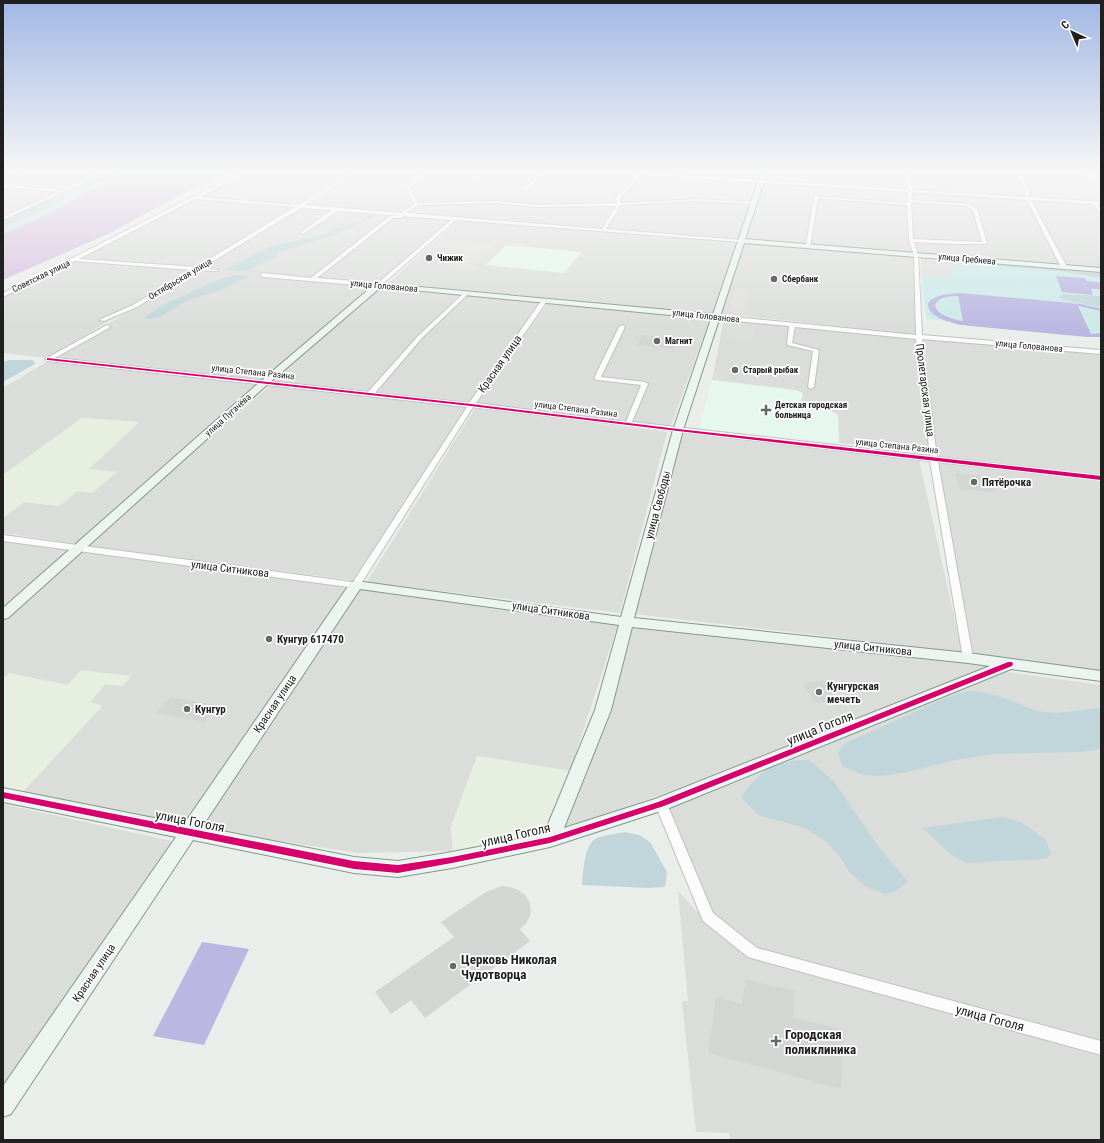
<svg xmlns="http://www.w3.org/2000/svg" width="1104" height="1143" viewBox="0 0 1104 1143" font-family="'Roboto Condensed',sans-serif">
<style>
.residential{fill:#dbdddb;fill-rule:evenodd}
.commercial{fill:#e6efe0}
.industrial{fill:#e1e0d9}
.education{fill:#e6f7ee}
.grass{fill:#cbeae8}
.forest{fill:#c1d6da}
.pitch{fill:#bbb7e2;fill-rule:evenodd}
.parking{fill:#dddfdd}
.water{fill:#d6bee0}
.building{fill:#d3d7d3}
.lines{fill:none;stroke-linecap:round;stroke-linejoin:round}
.street-casing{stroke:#c0c1c0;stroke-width:2}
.secondary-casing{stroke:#82988f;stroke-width:2}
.street{fill:#fcfcfc;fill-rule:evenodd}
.secondary{fill:#ecf4f0;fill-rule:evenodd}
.cycleway-casing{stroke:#fff;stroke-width:2}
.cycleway{fill:#d6006c;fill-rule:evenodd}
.poi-dot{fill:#676867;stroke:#fff;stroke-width:1.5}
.labels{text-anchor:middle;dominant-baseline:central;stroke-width:3.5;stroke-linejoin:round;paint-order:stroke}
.far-poi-label{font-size:9px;font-weight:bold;fill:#202020;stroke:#fff;text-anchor:start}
.far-street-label{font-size:9px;fill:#202020;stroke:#fff}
.street-label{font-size:11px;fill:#202020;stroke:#fff}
.poi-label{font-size:11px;font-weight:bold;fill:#202020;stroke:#fff;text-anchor:start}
.near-street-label{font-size:13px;fill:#202020;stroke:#fff}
.near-poi-label{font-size:13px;font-weight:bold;fill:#202020;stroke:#fff;text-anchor:start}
</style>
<rect width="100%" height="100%" fill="#eaeeea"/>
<!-- residential -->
<path class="residential" d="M 3,170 L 32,170 L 3,182 Z
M 34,170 L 106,170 L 66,190 L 3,186 L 3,183 Z
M 251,170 L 358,170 L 299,206 L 197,198 Z
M 360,170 L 450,170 L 442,175 L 463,180 L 495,170 L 545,170 L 523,190 L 526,191 L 548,170 L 577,170 L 640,174 L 617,198 L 618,205 L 602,230 L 404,213 L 417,204 L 409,186 L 416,204 L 402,213 L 301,206 ZM 460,181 L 485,182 L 483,185 L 488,187 L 514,189 L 507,194 L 489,193 L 459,182 Z
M 645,170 L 763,170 L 739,240 L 605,230 L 620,205 L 656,202 L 620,204 L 619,198 Z
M 766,170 L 907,170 L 909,191 L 908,204 L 908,239 L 915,255 L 745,240 Z
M 909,170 L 1016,170 L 1023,184 L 1027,199 L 1063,267 L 917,255 L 912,240 L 910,204 L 912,191 Z
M 1019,170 L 1085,170 L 1084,177 L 1101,179 L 1101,212 L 1093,203 L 1101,214 L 1101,270 L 1065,267 L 1029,198 Z
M 3,187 L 64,191 L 3,217 Z
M 195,199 L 298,207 L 197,268 L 78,259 Z
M 300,207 L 455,218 L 379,284 L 313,279 L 392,217 L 311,279 L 236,272 L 305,279 L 378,285 L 265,381 L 50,359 Z
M 460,219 L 738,242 L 712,315 L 387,284 Z
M 745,242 L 914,257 L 915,335 L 720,313 Z
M 76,260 L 195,269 L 47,358 L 3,353 L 3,295 Z
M 380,285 L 464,294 L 369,393 L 268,382 Z
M 465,294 L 543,301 L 470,404 L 371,393 L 421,337 Z
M 547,304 L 710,319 L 670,428 L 476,403 Z
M 724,319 L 916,338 L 930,454 L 839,443 L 838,415 L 820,405 L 800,403 L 803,393 L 795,390 L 712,380 Z
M 924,339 L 1101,353 L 1101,476 L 937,458 Z
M 48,361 L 261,383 L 78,544 L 3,533 L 3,518 L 24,502 L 60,506 L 77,491 L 116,472 L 88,469 L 139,422 L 82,418 L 3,475 L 3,388 Z
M 271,385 L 469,406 L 353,580 L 85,547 Z
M 475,408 L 667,432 L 620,613 L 367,582 Z
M 680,432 L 919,459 L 962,652 L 634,614 Z
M 937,462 L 1101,479 L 1101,674 L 971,654 Z
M 3,540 L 71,550 L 3,610 Z
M 81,551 L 351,586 L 185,828 L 17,798 L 102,706 L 90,702 L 105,684 L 123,686 L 130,676 L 68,685 L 9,674 L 3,679 L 3,619 Z
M 358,587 L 618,624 L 570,771 L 477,756 L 451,827 L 453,851 L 358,853 L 198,829 Z
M 629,625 L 999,665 L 556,835 Z
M 1007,672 L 1101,685 L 1101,1043 L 754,949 L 713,914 L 668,806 Z
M 3,804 L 176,842 L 3,1094 Z
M 678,891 L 704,919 L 749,954 L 1101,1052 L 1101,1140 L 730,1140 L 729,1133 L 696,1132 L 682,1001 L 688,1001 Z"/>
<!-- commercial -->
<path class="commercial" d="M 82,418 L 139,422 L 89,469 L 117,472 L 92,493 L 77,491 L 60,506 L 24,502 L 3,518 L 3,475 Z
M 81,670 L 131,676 L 123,686 L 105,684 L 90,702 L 102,706 L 17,798 L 3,795 L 3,679 L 9,673 L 68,685 Z
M 477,756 L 570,771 L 545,834 L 453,851 L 451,827 Z"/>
<!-- industrial -->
<path class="industrial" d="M 450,170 L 495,170 L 463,180 L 441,175 Z
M 449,181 L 485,183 L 483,185 L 490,185 L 489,187 L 515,189 L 508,194 L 489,193 L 489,195 L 436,195 Z
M 444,240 L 490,244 L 494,241 L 525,244 L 523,246 L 498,243 L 475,266 L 480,267 L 477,270 L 470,270 L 447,268 L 450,265 L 443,264 L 461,250 L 434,247 Z
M 736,288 L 750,290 L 744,314 L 728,312 Z"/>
<!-- education -->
<path class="education" d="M 506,245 L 582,252 L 564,273 L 486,265 Z
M 712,380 L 795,390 L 803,393 L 801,403 L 820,405 L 838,415 L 839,443 L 699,429 Z"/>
<!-- grass -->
<path class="grass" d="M 126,170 L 129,170 C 88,193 47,216 3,234 L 3,228 L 52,207 L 69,195 L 69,193 L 64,192 L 72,189 L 91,186 Z
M 953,262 L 1058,271 L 1101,278 L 1101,286 L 1099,282 L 1087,281 L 1085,278 L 1056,276 L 1093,294 L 1090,289 L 1101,289 L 1101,296 L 1064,294 L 1081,302 L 1101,307 L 1101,308 L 1081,304 L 955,294 L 939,296 L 928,306 L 934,314 L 947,321 L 928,319 L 926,317 L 921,275 L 954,278 Z
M 950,296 L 958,296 L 963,321 L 945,316 L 935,308 L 936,302 Z
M 1078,306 L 1101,311 L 1101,333 L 1091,334 Z"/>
<!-- forest -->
<path class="forest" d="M 114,170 L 126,170 L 91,186 L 72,189 L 102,174 Z
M 64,192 L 69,193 L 69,195 L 52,207 L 3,228 L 3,219 Z
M 372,213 L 383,213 L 328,237 L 278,252 L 276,258 L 260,264 L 249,270 L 257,272 L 228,270 L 228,268 L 269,247 L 330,233 L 335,229 L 362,219 Z
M 945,259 L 1101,271 L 1101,278 L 1058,271 L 959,263 L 939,260 Z
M 240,275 L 249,276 L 224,289 L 186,301 L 167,313 L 157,318 L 147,319 L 145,317 C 158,307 172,300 187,294 C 206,285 218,277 240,275 Z
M 1064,294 L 1101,296 L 1101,307 C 1091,304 1065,302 1059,297 Z
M 9,360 L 32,360 L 35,362 L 35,364 L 3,382 L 3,362 Z
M 968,691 L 982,692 L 1001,697 L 1037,711 L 1056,713 L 1101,708 L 1101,749 L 1081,752 L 994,754 L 961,759 L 907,772 L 882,776 L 864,775 L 843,767 C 838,756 836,751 845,743 L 948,697 Z
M 798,760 L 810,760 L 835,783 L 881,850 L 908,882 L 896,891 L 885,894 L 866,887 L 849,872 L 840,857 L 827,842 L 805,828 L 758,815 L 741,797 C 758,774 769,764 798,760 Z
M 1001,817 L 1021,822 L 1046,840 L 1051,854 L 1045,859 L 966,863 L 949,853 L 923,828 Z
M 625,832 L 639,835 L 650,842 L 667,872 L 665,887 L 648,888 L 582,885 C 583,873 584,843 597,838 C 605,835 616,834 625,832 Z"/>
<!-- pitch -->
<path class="pitch" d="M 1056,276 L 1085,278 L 1087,281 L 1099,282 L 1101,289 L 1091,289 L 1093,295 L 1062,292 Z
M 960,293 L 1081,304 L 1100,308 L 1101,311 L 1078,306 L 1091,334 L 1101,333 L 1101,337 L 1087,337 L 961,325 C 950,322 927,317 928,303 C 935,294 949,294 960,293 ZM 958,296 L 963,321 C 953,319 939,316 935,306 C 937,297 950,296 958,296 Z
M 202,942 L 249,949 L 204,1045 L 153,1036 Z"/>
<!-- parking -->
<path class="parking" d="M 921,259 L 953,262 L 954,278 L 921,275 Z
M 729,323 L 756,326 L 752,342 L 725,340 Z"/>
<!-- water -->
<path class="water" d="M 129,170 L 235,170 L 184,193 L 110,233 L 3,280 L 3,234 C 47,216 88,192 129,170 Z"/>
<!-- building -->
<path class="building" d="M 642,335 L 677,338 L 673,349 L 637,345 Z
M 955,473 L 989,476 L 994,492 L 960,489 Z
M 824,681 L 836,700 L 814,703 L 803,683 Z
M 170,697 L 216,705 L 204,722 L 157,713 Z
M 502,886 L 510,887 L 518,890 L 525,895 L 529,901 L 531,909 L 530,916 L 526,923 L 520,929 L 530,941 L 425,1018 L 411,1000 L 391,1014 L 375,992 L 454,937 L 441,922 L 486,892 Z
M 746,979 L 795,991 L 793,1017 L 844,1030 L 841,1089 L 708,1053 L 716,997 L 742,1004 Z"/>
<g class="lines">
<!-- street casing -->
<g class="street-casing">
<path id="street" d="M 29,170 L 35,170 L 3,184 L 3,182 Z
M 104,170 L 110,170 L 3,220 L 3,217 L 58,192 L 3,187 L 3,185 L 63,190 Z
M 246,170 L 252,170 L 200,197 L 299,205 L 357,170 L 362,170 L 305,205 L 401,213 L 415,204 L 409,195 L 408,186 C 416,178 424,170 436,170 L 424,176 L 412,186 L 413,195 L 418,203 L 497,201 L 536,205 L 617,203 L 616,197 L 637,175 L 579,170 L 639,173 L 641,170 L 644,170 L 644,173 L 908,189 L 904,170 L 908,170 L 912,190 L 1026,197 L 1023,185 L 1016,170 L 1020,170 L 1027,185 L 1030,197 L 1101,202 L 1101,204 L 1097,204 L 1101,210 L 1101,214 L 1092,204 L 1031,200 L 1067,267 L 1064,269 L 1061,267 L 1027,200 L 912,192 L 911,200 L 968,204 L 977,208 L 987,243 L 985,244 L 956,244 L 914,242 L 918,255 L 922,335 L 1101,350 L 1101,354 L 922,339 L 937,457 L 1101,476 L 1101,480 L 938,462 L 973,658 L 972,660 L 964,660 L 963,658 L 930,461 L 473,407 L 359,587 L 356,588 L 3,541 L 3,535 L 353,582 L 467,407 L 48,361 L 45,359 L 107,325 L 110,327 L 109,328 L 55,358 L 368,392 L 418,336 L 465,292 L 468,294 L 467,295 L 422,338 L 375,393 L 469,403 L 542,300 L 544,299 L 547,301 L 476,403 L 626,422 L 641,385 L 597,380 L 594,378 L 619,327 L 622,325 L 625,327 L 601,377 L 645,382 L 648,384 L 632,422 L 930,456 L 916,339 L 795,327 L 792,343 L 819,350 L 814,387 L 811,389 L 808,387 L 813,351 L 787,345 L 789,326 L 715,319 L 712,317 L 715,315 L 916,335 L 914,255 L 909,240 L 907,205 L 818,198 L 810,246 L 808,247 L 806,246 L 814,196 L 907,203 L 908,192 L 641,175 L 620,198 L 621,203 L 699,199 L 754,202 L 756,203 L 754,204 L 699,201 L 621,205 L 606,229 L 741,240 L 743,241 L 741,242 L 456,220 L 379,287 L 263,277 L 260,275 L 263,273 L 311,278 L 390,216 L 403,216 L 401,218 L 393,218 L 317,278 L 378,283 L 451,220 L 338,211 L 303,234 L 301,233 L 301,232 L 332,210 L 301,208 L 202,268 L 218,270 L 217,271 L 198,270 L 137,307 L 104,321 L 99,320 L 133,305 L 191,270 L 75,261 L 3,297 L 3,293 ZM 195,199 L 295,207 L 196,267 L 79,259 ZM 911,202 L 967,206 L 973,210 L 982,242 L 913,239 ZM 497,203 L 536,207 L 616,206 L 602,229 L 406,213 L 418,205 Z
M 544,170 L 549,170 L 525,191 L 523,191 L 523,189 Z
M 661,799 L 665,801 L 667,804 L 713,913 L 757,948 L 1101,1041 L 1101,1055 L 748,957 L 703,921 L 655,804 L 657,801 Z"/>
</g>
<!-- secondary casing -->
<g class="secondary-casing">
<path id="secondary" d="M 762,170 L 768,170 L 745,239 L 1101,268 L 1101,272 L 744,243 L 683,430 L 634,618 L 968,653 L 1101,671 L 1101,681 L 1011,669 L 667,809 L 550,847 L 452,868 L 398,877 L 354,873 L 193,840 L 11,1114 L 3,1117 L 3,1086 L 176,837 L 3,802 L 3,788 L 184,824 L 351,582 L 356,581 L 621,617 L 673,430 L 711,319 L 381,287 L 268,384 L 8,618 L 3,619 L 3,608 L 262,380 L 376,283 L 713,314 ZM 360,589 L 619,625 L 595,710 L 544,834 L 452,852 L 398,861 L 354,857 L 202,827 ZM 632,627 L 968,663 L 990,666 L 655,799 L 564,828 L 611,710 Z"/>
</g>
<!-- street -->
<use href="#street" class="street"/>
<!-- secondary -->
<use href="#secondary" class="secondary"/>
<!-- cycleway casing -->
<g class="cycleway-casing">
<path id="cycleway" d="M 47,358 L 471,404 L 678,429 L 1101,476 L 1101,480 L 678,431 L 471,406 L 48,360 L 47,360 Z
M 1008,662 L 1012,662 L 1013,664 L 1012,666 L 664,806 L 550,843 L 452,863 L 398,873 L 354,869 L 3,798 L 3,792 L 354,861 L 398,865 L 452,857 L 550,837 L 658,802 Z"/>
</g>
<!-- cycleway -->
<use href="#cycleway" class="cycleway"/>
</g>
<!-- sky -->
<linearGradient id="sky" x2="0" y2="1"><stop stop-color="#a1b8e5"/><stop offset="0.52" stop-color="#f6f7f6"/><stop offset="1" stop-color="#f6f7f6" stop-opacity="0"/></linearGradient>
<rect width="1104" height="330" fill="url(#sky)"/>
<!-- markers -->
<g class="poi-dot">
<circle cx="429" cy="258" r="4"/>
<circle cx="774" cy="279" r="4"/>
<circle cx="657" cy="341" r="4"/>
<circle cx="735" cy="370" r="4"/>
<path d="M764 404h4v4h4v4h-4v4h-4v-4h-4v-4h4z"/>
<circle cx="974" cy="482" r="4"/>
<circle cx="269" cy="639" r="4"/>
<circle cx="819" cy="692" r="4"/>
<circle cx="187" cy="709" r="4"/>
<circle cx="453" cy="966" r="4"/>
<path d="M774 1035h4v4h4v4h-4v4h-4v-4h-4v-4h4z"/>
</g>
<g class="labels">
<!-- far-poi labels -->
<g class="far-poi-label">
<text x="437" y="258">Чижик</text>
<text x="782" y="279">Сбербанк</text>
<text x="665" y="341">Магнит</text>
<text x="743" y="370">Старый рыбак</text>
<text x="775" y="405">Детская городская<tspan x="775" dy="10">больница</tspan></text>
</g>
<!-- far-street labels -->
<g class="far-street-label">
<text transform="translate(967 259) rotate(5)">улица Гребнева</text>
<text transform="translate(41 276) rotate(-26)">Советская улица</text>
<text transform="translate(180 279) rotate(-31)">Октябрьская улица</text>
<text transform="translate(384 286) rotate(5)">улица Голованова</text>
<text transform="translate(706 316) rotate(6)">улица Голованова</text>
<text transform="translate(1029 346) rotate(5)">улица Голованова</text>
<text transform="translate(253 372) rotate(6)">улица Степана Разина</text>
<text transform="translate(576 409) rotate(7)">улица Степана Разина</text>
<text transform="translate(228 415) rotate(-42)">улица Пугачёва</text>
<text transform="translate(897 446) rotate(6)">улица Степана Разина</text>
</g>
<!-- street labels -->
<g class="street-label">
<text transform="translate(500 364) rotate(-55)">Красная улица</text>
<text transform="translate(925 390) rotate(83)">Пролетарская улица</text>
<text transform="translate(658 505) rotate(-75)">улица Свободы</text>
<text transform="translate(230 569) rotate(7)">улица Ситникова</text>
<text transform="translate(551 611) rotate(8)">улица Ситникова</text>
<text transform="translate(873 648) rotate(6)">улица Ситникова</text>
<text transform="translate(275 704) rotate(-56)">Красная улица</text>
<text transform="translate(94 973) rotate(-56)">Красная улица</text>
</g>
<!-- poi labels -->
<g class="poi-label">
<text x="982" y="482">Пятёрочка</text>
<text x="277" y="639">Кунгур 617470</text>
<text x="827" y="686">Кунгурская<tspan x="827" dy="13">мечеть</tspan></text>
<text x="195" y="709">Кунгур</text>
</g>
<!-- near-street labels -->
<g class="near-street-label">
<text transform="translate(820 728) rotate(-22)">улица Гоголя</text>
<text transform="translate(190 821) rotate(11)">улица Гоголя</text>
<text transform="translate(516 835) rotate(-13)">улица Гоголя</text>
<text transform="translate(990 1018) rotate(15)">улица Гоголя</text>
</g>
<!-- near-poi labels -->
<g class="near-poi-label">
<text x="461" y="959">Церковь Николая<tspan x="461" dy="15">Чудотворца</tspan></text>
<text x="785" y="1034">Городская<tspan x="785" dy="15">поликлиника</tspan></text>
</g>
</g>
<!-- border -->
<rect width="1104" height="1143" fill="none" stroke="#202020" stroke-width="8"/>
<!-- north arrow -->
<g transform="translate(1072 32) rotate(316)" stroke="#ffffff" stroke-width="3" paint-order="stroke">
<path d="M0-3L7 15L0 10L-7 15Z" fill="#202020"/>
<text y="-6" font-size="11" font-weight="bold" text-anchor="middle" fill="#202020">С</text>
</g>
</svg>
